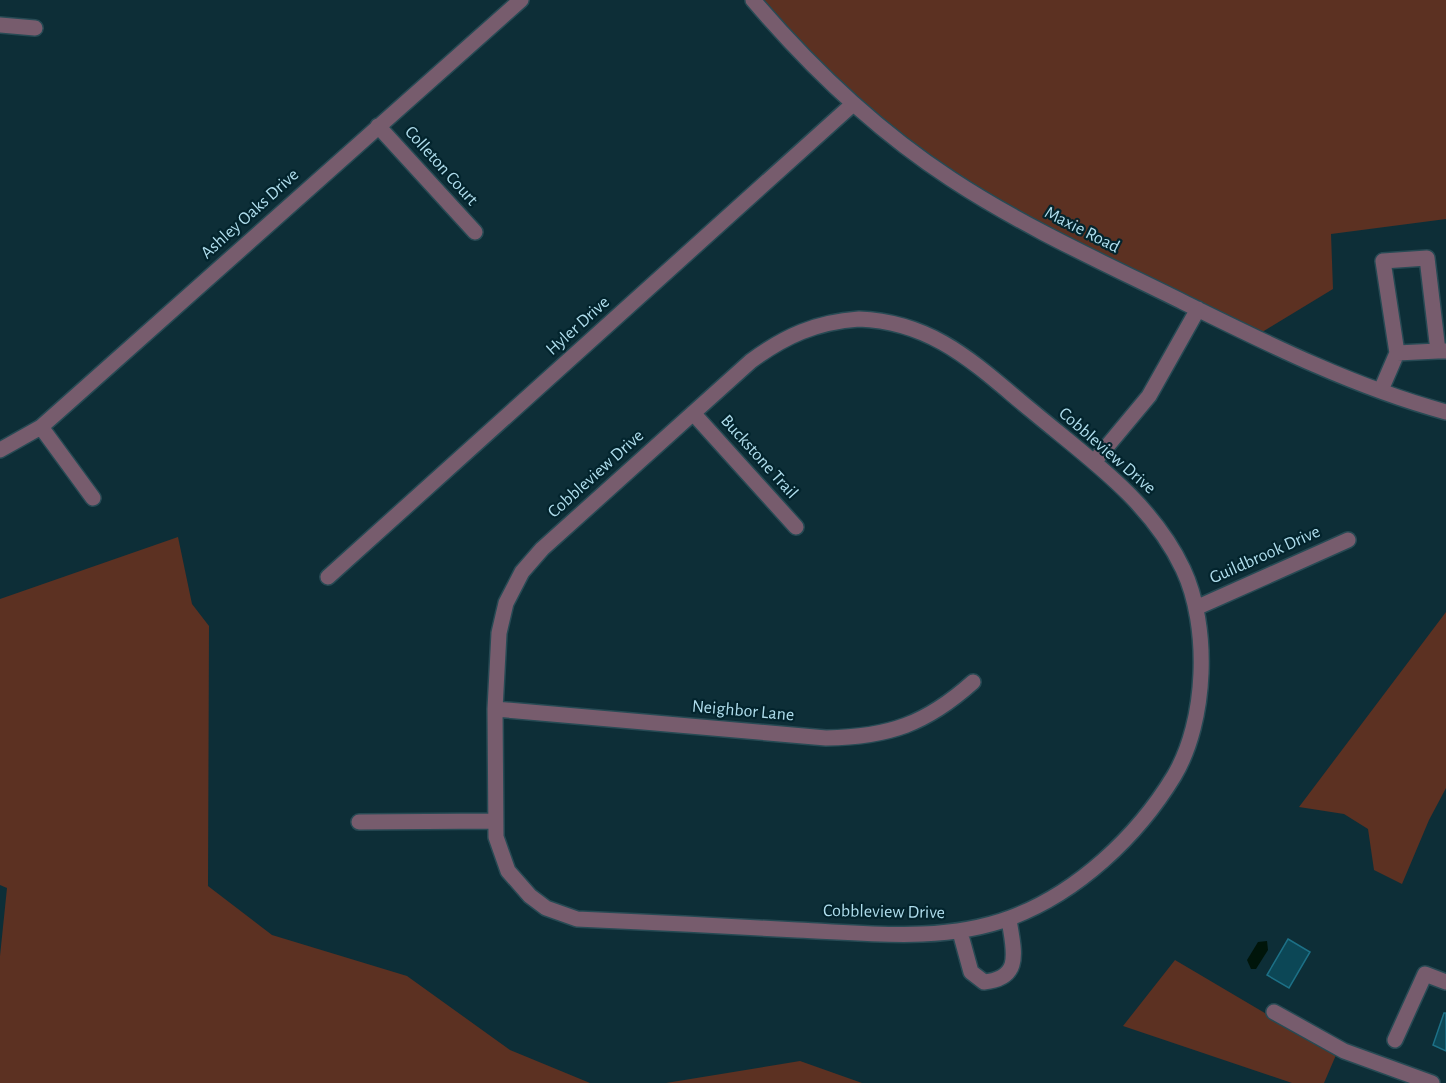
<svg xmlns="http://www.w3.org/2000/svg" width="1446" height="1083" viewBox="0 0 1446 1083" font-family="'Alegreya Sans',sans-serif">
<style>
.green{fill:#5c3122}
.water{fill:#00150a}
.building{fill:#0c4756;stroke:#1d7086;stroke-width:1.5}
.lines{fill:none;stroke-linecap:round;stroke-linejoin:round}
.minor-casing{stroke:#274a54;stroke-width:18}
.minor{stroke:#775c6d;stroke-width:15}
.labels{text-anchor:middle;dominant-baseline:central;stroke-width:4.5;stroke-linejoin:round;paint-order:stroke}
.street-label{font-size:18px;fill:#afddec;stroke:#03242d}
</style>
<rect width="100%" height="100%" fill="#0d2e37"/>
<!-- green -->
<path class="green" d="M 753,0 L 1446,0 L 1446,219 L 1331,234 L 1333,289 L 1254,337 L 1050,237 L 912,152 Z
M 178,537 L 192,604 L 209,626 L 208,886 L 272,935 L 407,976 L 510,1050 L 590,1083 L 0,1083 L 0,956 L 7,888 L 0,885 L 0,599 Z
M 1446,612 L 1446,788 L 1429,820 L 1402,884 L 1374,870 L 1368,829 L 1344,814 L 1299,807 Z
M 1175,960 L 1336,1055 L 1324,1083 L 1292,1083 L 1123,1026 Z
M 800,1061 L 862,1083 L 666,1083 Z"/>
<!-- water -->
<path class="water" d="M 1267,941 L 1268,950 L 1256,969 L 1251,969 L 1247,960 L 1258,942 Z"/>
<!-- building -->
<path class="building" d="M 1288,939 L 1310,952 L 1289,988 L 1267,975 Z
M 1444,1013 L 1446,1013 L 1446,1051 L 1433,1045 Z"/>
<g class="lines">
<!-- minor casing -->
<g class="minor-casing">
<path id="minor" d="M 753,0 C 811,68 876,130 951,179 C 1024,227 1104,263 1183,302 C 1268,344 1354,387 1446,412
M 0,25 L 35,28
M 378,126 L 475,232
M 859,319 C 935,322 976,365 1032,411 C 1088,458 1151,501 1183,569 C 1210,626 1207,721 1174,776 C 1137,837 1077,893 1010,918 C 942,943 868,933 797,930 C 724,926 650,922 577,919 L 546,908 L 530,896 L 508,871 L 496,837 L 495,709 L 499,633 L 506,603 L 522,572 L 542,549 L 751,361 C 785,336 816,322 859,319 Z
M 1397,353 L 1438,351
M 1381,390 L 1397,353 L 1383,261 L 1427,258 L 1438,351 L 1446,351
M 693,413 L 796,527
M 41,427 L 93,498
M 0,450 L 41,427 L 521,0
M 1094,462 L 1149,396 L 1198,309
M 328,577 L 853,104
M 1198,607 L 1348,540
M 495,709 L 826,738 C 889,737 926,724 973,682
M 359,822 L 494,821
M 960,932 L 971,972 L 984,982 C 1024,978 1013,949 1009,919
M 1274,1012 L 1344,1051 L 1432,1083
M 1395,1040 L 1425,974 L 1446,982"/>
</g>
<!-- minor -->
<use href="#minor" class="minor"/>
</g>
<g class="labels">
<!-- street labels -->
<g class="street-label">
<text transform="translate(441 166) rotate(48)">Colleton Court</text>
<text transform="translate(250 214) rotate(-42)">Ashley Oaks Drive</text>
<text transform="translate(1082 230) rotate(27)">Maxie Road</text>
<text transform="translate(578 326) rotate(-42)">Hyler Drive</text>
<text transform="translate(1107 451) rotate(41)">Cobbleview Drive</text>
<text transform="translate(759 457) rotate(48)">Buckstone Trail</text>
<text transform="translate(596 474) rotate(-42)">Cobbleview Drive</text>
<text transform="translate(1265 555) rotate(-24)">Guildbrook Drive</text>
<text transform="translate(743 711) rotate(5)">Neighbor Lane</text>
<text transform="translate(884 912) rotate(1)">Cobbleview Drive</text>
</g>
</g>
</svg>
